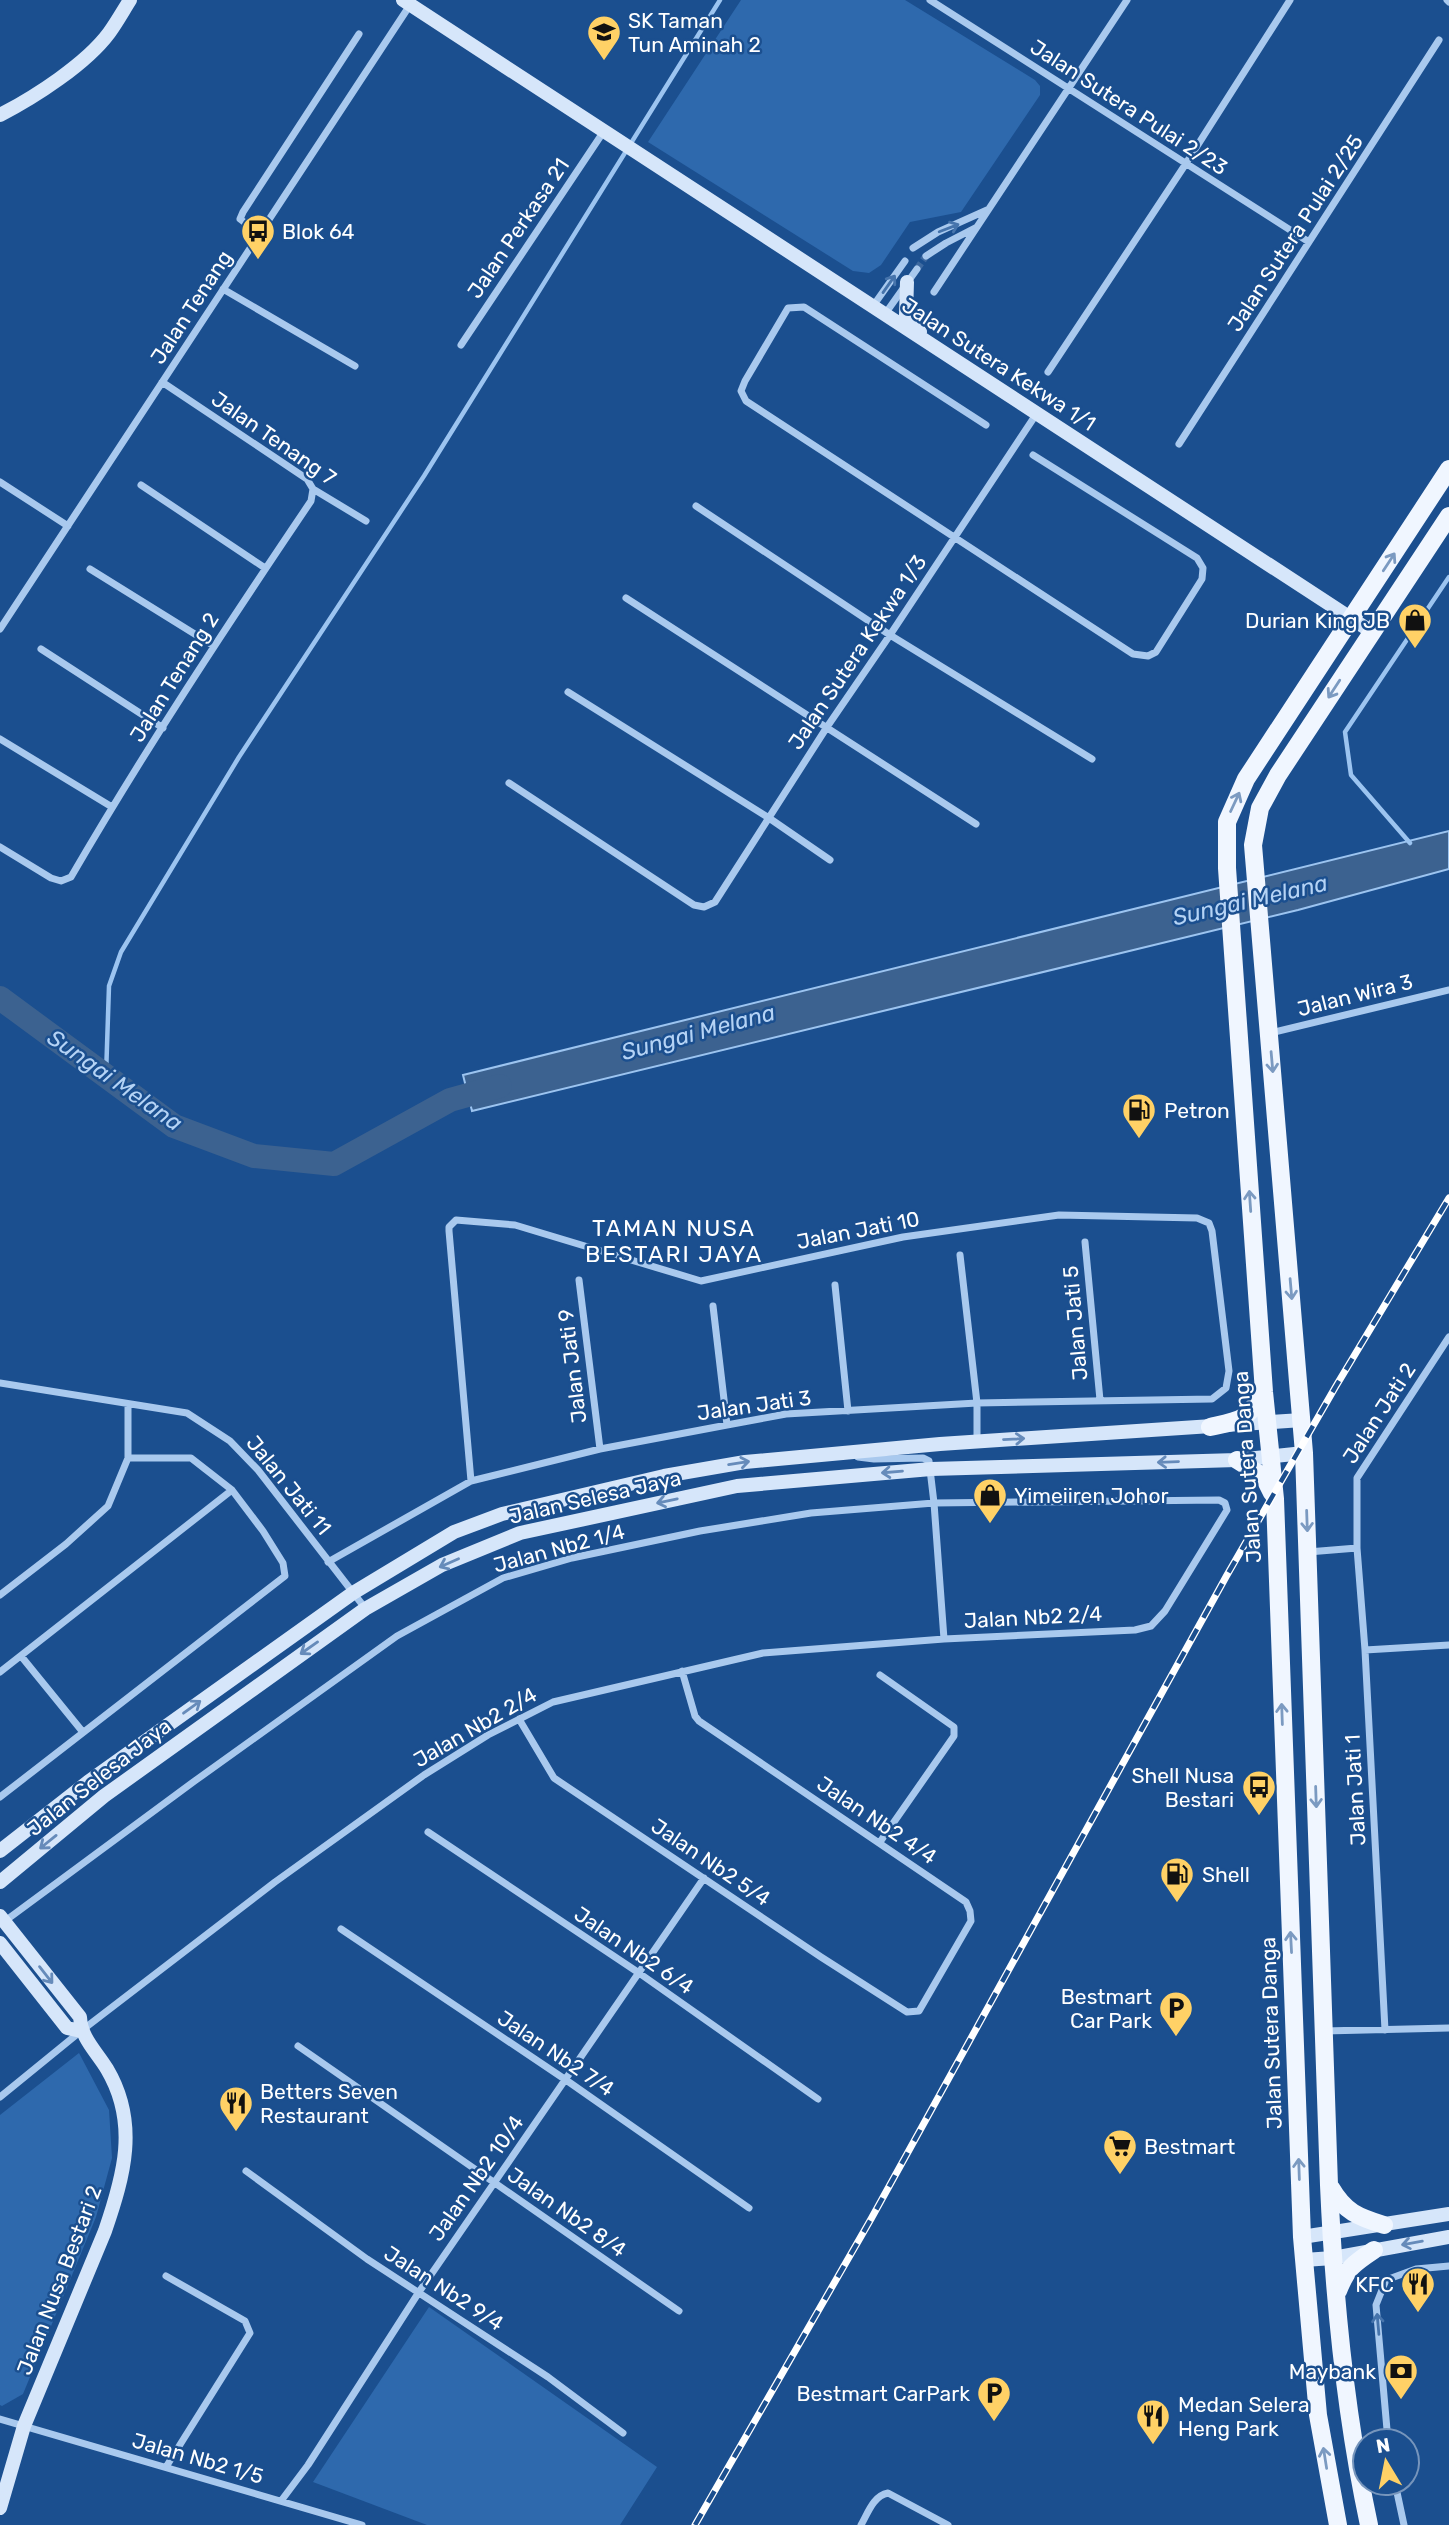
<svg xmlns="http://www.w3.org/2000/svg" width="1449" height="2525" viewBox="0 0 1449 2525" font-family="Rubik,sans-serif">
<style>
.green{fill:#2e69ad}
.water{fill:#3c6290;stroke:#9cc4f0;stroke-width:2}
.lines{fill:none;stroke-linecap:round;stroke-linejoin:round}
.stream{stroke:#9cc4f0;stroke-width:4.5}
.river{stroke:#3c6290;stroke-width:24}
.street-tunnel{stroke:#3d69a0;stroke-width:7;stroke-dasharray:7 3.5;stroke-linecap:butt}
.street{stroke:#a9c9ee;stroke-width:7}
.secondary{stroke:#d6e6fa;stroke-width:14}
.primary{stroke:#f0f6ff;stroke-width:18}
.rail-casing{stroke:#fff;stroke-width:7}
.rail{stroke:#1b4f8f;stroke-width:4.5;stroke-dasharray:13;stroke-linecap:butt}
.oneway{stroke:#4674ac}
.oneway2{stroke:#7b9ac1}
.oneway3{stroke:#668bba}
.labels{text-anchor:middle;dominant-baseline:central;stroke-width:5;stroke-linejoin:round;paint-order:stroke}
.poi-label{font-size:21px;fill:#fff;stroke:#1b4f8f;text-anchor:start}
.street-label{font-size:21px;fill:#fff;stroke:#1b4f8f}
.water-label{font-size:23px;font-style:italic;fill:#b5d3f5;stroke:#1b4f8f}
.neighbourhood-label{font-size:23px;letter-spacing:2px;fill:#fff;stroke:#1b4f8f}
</style>
<rect width="100%" height="100%" fill="#1b4f8f"/>
<!-- green -->
<path class="green" d="M 741,0 L 905,0 L 1035,80 L 1040,86 L 1040,95 L 961,212 L 910,222 L 881,265 L 869,273 L 853,271 L 648,142 Z
M 79,2053 L 109,2110 L 112,2158 L 96,2217 L 23,2394 L 2,2406 L 0,2405 L 0,2115 Z
M 429,2307 L 657,2467 L 620,2525 L 427,2525 L 313,2482 Z"/>
<!-- water -->
<path class="water" d="M 1449,831 L 1449,869 L 1298,910 L 472,1111 L 463,1075 Z"/>
<g class="lines">
<!-- stream -->
<path class="stream" d="M 1410,843 L 1351,775 L 1345,732 L 1449,577
M 106,1076 L 109,986 L 121,952 L 239,757 L 424,476 L 720,0"/>
<!-- river -->
<path class="river" d="M 0,998 L 174,1126 L 254,1156 L 334,1164 L 450,1100 L 500,1086"/>
<!-- street-tunnel -->
<path class="street-tunnel" d="M 917,269 L 926,256"/>
<!-- street -->
<path class="street" d="M 930,0 L 1309,242
M 1447,0 L 1449,2
M 260,234 L 240,219 L 243,212 L 359,34
M 913,248 L 938,232 L 987,210
M 926,256 L 946,243 L 975,228
M 223,289 L 355,366
M 934,292 L 1127,0
M 873,306 L 905,261
M 885,314 L 917,269
M 461,345 L 604,131
M 1048,372 L 1185,165 L 1290,0
M 162,382 L 307,479 L 313,489 L 366,521
M 986,425 L 804,307 L 788,308 L 745,381 L 741,391 L 746,401 L 1133,654 L 1148,656 L 1156,652 L 1202,579 L 1203,568 L 1197,558 L 1033,455
M 1179,444 L 1439,40
M 0,482 L 68,526
M 141,485 L 265,568
M 696,506 L 890,635 L 1092,759
M 90,569 L 214,646
M 626,598 L 976,824
M 0,629 L 410,5
M 41,649 L 163,728
M 568,692 L 769,818 L 830,860
M 0,739 L 112,807
M 509,783 L 694,905 L 704,907 L 715,902 L 827,727 L 890,635 L 1037,413
M 0,847 L 51,878 L 61,881 L 71,877 C 146,748 228,624 311,501 L 313,489
M 1270,1033 L 1449,990
M 1085,1242 L 1100,1400
M 960,1255 L 977,1403 L 977,1441
M 579,1280 L 600,1449
M 835,1285 L 848,1411
M 713,1306 L 727,1425
M 0,1383 L 187,1413 L 230,1441 L 258,1470 L 365,1608
M 858,1457 L 874,1459 L 923,1458 L 929,1461 L 934,1503 L 944,1639
M 1308,1552 L 1357,1548
M 328,1562 L 471,1481 L 600,1449 L 727,1425 L 786,1414 L 977,1403 L 1212,1399 L 1226,1388 L 1229,1371 L 1212,1231 L 1209,1223 L 1197,1218 L 1059,1215 L 903,1237 L 701,1281 L 515,1225 L 456,1220 L 449,1227 L 449,1231 L 471,1481
M 0,1595 L 66,1544 L 108,1506 L 128,1458 L 128,1404
M 1365,1650 L 1449,1645
M 21,1656 L 82,1731
M 0,1672 L 232,1490
M 880,1675 L 954,1727 L 954,1736 L 880,1842
M 519,1719 L 554,1778 L 821,1957 L 907,2012 L 919,2011 L 971,1921 L 970,1911 L 966,1902 L 699,1721 L 695,1716 L 682,1671
M 0,1797 L 285,1576 L 283,1563 L 263,1531 L 232,1490 L 191,1458 L 128,1458
M 428,1832 L 639,1973 L 818,2099
M 341,1929 L 566,2080 L 749,2208
M 1385,2030 L 1365,1650 L 1357,1548 L 1357,1478 L 1449,1337
M 1324,2031 L 1449,2028
M 298,2046 L 679,2311
M 0,2097 L 81,2031 L 275,1882 L 424,1775 L 488,1735 L 553,1702 L 763,1653 L 944,1639 L 1135,1630 L 1151,1626 L 1165,1611 L 1227,1510 L 1225,1503 L 1219,1500 L 934,1503 L 811,1513 L 700,1531 L 572,1558 L 503,1578 L 397,1636 L 196,1780 L 5,1921
M 246,2171 L 367,2259 L 548,2377 L 623,2433
M 166,2276 L 245,2321 L 250,2333 L 166,2467
M 0,2419 L 362,2525
M 1388,2441 L 1376,2305 L 1386,2280 L 1416,2269 L 1449,2266
M 1395,2483 L 1404,2525
M 281,2501 L 308,2465 L 419,2292 L 704,1878
M 861,2525 C 868,2513 873,2496 888,2493 L 948,2525"/>
<!-- secondary -->
<path class="secondary" d="M 403,0 L 1372,632
M 0,115 C 35,97 86,64 109,33 C 117,22 123,11 130,0
M 907,282 L 906,315 L 920,332
M 0,1851 L 88,1782 L 353,1593 L 454,1532 L 502,1514 L 664,1476 L 745,1462 L 940,1444 L 1302,1420
M 0,1882 L 104,1796 L 365,1609 L 442,1565 L 520,1533 L 737,1486 L 931,1469 L 1237,1460 L 1304,1453
M 0,1916 L 80,2017 C 81,2038 96,2051 107,2069 C 139,2123 124,2176 105,2231 L 24,2426 L 0,2508
M 0,1943 L 67,2028 L 81,2031
M 1302,2237 L 1449,2214
M 1304,2260 L 1333,2258 L 1449,2237"/>
<!-- primary -->
<path class="primary" d="M 1210,1427 C 1242,1420 1246,1421 1264,1392
M 1237,1460 L 1264,1477 L 1272,1493
M 1331,2188 C 1345,2212 1358,2217 1384,2225
M 1338,2291 C 1347,2268 1353,2264 1374,2250
M 1338,2525 L 1318,2415 L 1302,2237 L 1275,1499 L 1264,1392 L 1227,868 L 1227,822 L 1246,779 L 1449,469
M 1369,2525 C 1345,2413 1334,2299 1329,2185 L 1304,1453 L 1253,845 L 1260,808 L 1278,775 L 1449,516"/>
<!-- rail casing -->
<g class="rail-casing">
<path id="rail" d="M 695,2525 L 871,2219 L 1227,1575 L 1336,1386 L 1449,1198"/>
</g>
<!-- rail -->
<use href="#rail" class="rail"/>
</g>
<!-- one-way arrows -->
<defs><path id="oneway-shaft" d="M-6 0H5M1.5-3L5.5 0L1.5 3" fill="none" stroke-width="1.6" stroke-linecap="round" stroke-linejoin="round" transform="scale(1.75)"/></defs>
<g class="oneway">
<use href="#oneway-shaft" transform="translate(949 228) rotate(-21)"/>
<use href="#oneway-shaft" transform="translate(889 284) rotate(-55)"/>
<use href="#oneway-shaft" transform="translate(1378 2324) rotate(-95)"/>
</g>
<g class="oneway2">
<use href="#oneway-shaft" transform="translate(1389 562) rotate(-57)"/>
<use href="#oneway-shaft" transform="translate(1334 689) rotate(123)"/>
<use href="#oneway-shaft" transform="translate(1235 802) rotate(-65)"/>
<use href="#oneway-shaft" transform="translate(1272 1062) rotate(85)"/>
<use href="#oneway-shaft" transform="translate(1250 1201) rotate(-94)"/>
<use href="#oneway-shaft" transform="translate(1291 1289) rotate(85)"/>
<use href="#oneway-shaft" transform="translate(1307 1521) rotate(88)"/>
<use href="#oneway-shaft" transform="translate(1282 1714) rotate(-92)"/>
<use href="#oneway-shaft" transform="translate(1316 1797) rotate(88)"/>
<use href="#oneway-shaft" transform="translate(1291 1942) rotate(-93)"/>
<use href="#oneway-shaft" transform="translate(1299 2169) rotate(-92)"/>
<use href="#oneway-shaft" transform="translate(1325 2458) rotate(-99)"/>
</g>
<g class="oneway3">
<use href="#oneway-shaft" transform="translate(1014 1439) rotate(-3)"/>
<use href="#oneway-shaft" transform="translate(1168 1462) rotate(178)"/>
<use href="#oneway-shaft" transform="translate(739 1463) rotate(-9)"/>
<use href="#oneway-shaft" transform="translate(892 1472) rotate(175)"/>
<use href="#oneway-shaft" transform="translate(667 1501) rotate(168)"/>
<use href="#oneway-shaft" transform="translate(449 1563) rotate(156)"/>
<use href="#oneway-shaft" transform="translate(309 1648) rotate(145)"/>
<use href="#oneway-shaft" transform="translate(192 1707) rotate(-36)"/>
<use href="#oneway-shaft" transform="translate(48 1842) rotate(141)"/>
<use href="#oneway-shaft" transform="translate(46 1975) rotate(52)"/>
<use href="#oneway-shaft" transform="translate(1412 2243) rotate(170)"/>
</g>
<!-- icons -->
<defs>
<g id="school-pin" transform="scale(1.75)"><path d="M0 17L-7.5 6A9.5 9.5 0 1 1 7.5 6Z" fill="#ffd166" stroke="#1b4f8f"/><path d="M0-5L7-2L0 1L-7-2ZM-4 1L0 2.5L4 1V4Q0 6-4 4Z" fill="#111"/></g>
<g id="bus-pin" transform="scale(1.75)"><path d="M0 17L-7.5 6A9.5 9.5 0 1 1 7.5 6Z" fill="#ffd166" stroke="#1b4f8f"/><path d="M-5-6H5V4H4V6H2V4H-2V6H-4V4H-5ZM-3.5-4V0h7V-4ZM-3.5 1.2v1.5H-2V1.2ZM2 1.2v1.5H3.5V1.2Z" fill="#111"/></g>
<g id="shop-pin" transform="scale(1.75)"><path d="M0 17L-7.5 6A9.5 9.5 0 1 1 7.5 6Z" fill="#ffd166" stroke="#1b4f8f"/><path d="M-5-2.5h2.3a2.7 3.5 0 0 1 5.4 0H5L5.5 6h-11ZM-1.5-2.5h3a1.5 2.3 0 0 0-3 0Z" fill="#111"/></g>
<g id="fuel-pin" transform="scale(1.75)"><path d="M0 17L-7.5 6A9.5 9.5 0 1 1 7.5 6Z" fill="#ffd166" stroke="#1b4f8f"/><path d="M-5.5-6h7V0h2V4h1.3V-2.5L3-4.5l.8-.8L6-3V5H2.5V1h-1V6h-7ZM-4.2-4.7v3.2H.2V-4.7Z" fill="#111"/></g>
<g id="parking-pin" transform="scale(1.75)"><path d="M0 17L-7.5 6A9.5 9.5 0 1 1 7.5 6Z" fill="#ffd166" stroke="#1b4f8f"/><path d="M-3.5-5.5H1a3.5 3.5 0 0 1 0 7H-1V5.5H-3.5ZM-1-3.4V-.6H.8a1.4 1.4 0 0 0 0-2.8Z" fill="#111"/></g>
<g id="restaurant-pin" transform="scale(1.75)"><path d="M0 17L-7.5 6A9.5 9.5 0 1 1 7.5 6Z" fill="#ffd166" stroke="#1b4f8f"/><path d="M-5-6h1v4h1v-4h1v4h1v-4h1v5L-1.5 .5V6h-2V.5L-5-1ZM5-6V6H3V1.5H1.5Q1.5-4 5-6Z" fill="#111"/></g>
<g id="supermarket-pin" transform="scale(1.75)"><path d="M0 17L-7.5 6A9.5 9.5 0 1 1 7.5 6Z" fill="#ffd166" stroke="#1b4f8f"/><path d="M-6-5.5h2.5l.6 2H6L4.5 2H-2.5L-4.4-4H-6ZM-1.5 3.2a1.3 1.3 0 1 0 .1 0ZM3 3.2a1.3 1.3 0 1 0 .1 0Z" fill="#111"/></g>
<g id="bank-pin" transform="scale(1.75)"><path d="M0 17L-7.5 6A9.5 9.5 0 1 1 7.5 6Z" fill="#ffd166" stroke="#1b4f8f"/><path d="M-6-4H6V4H-6ZM0-2.3a2.3 2.3 0 1 0 0 4.6a2.3 2.3 0 1 0 0-4.6Z" fill="#111"/></g>
</defs>
<g fill-rule="evenodd">
<use href="#school-pin" x="604" y="32"/>
<use href="#bus-pin" x="258" y="231"/>
<use href="#shop-pin" x="1415" y="620"/>
<use href="#fuel-pin" x="1139" y="1110"/>
<use href="#shop-pin" x="990" y="1495"/>
<use href="#bus-pin" x="1259" y="1787"/>
<use href="#fuel-pin" x="1177" y="1874"/>
<use href="#parking-pin" x="1176" y="2008"/>
<use href="#restaurant-pin" x="236" y="2103"/>
<use href="#supermarket-pin" x="1120" y="2146"/>
<use href="#restaurant-pin" x="1418" y="2284"/>
<use href="#bank-pin" x="1401" y="2371"/>
<use href="#parking-pin" x="994" y="2393"/>
<use href="#restaurant-pin" x="1153" y="2416"/>
</g>
<g class="labels">
<!-- poi labels -->
<g class="poi-label">
<text x="628" y="20">SK Taman<tspan x="628" dy="24">Tun Aminah 2</tspan></text>
<text x="282" y="231">Blok 64</text>
<text x="1390" y="620" text-anchor="end">Durian King JB</text>
<text x="1164" y="1110">Petron</text>
<text x="1014" y="1495">Yimeiiren Johor</text>
<text x="1234" y="1775" text-anchor="end">Shell Nusa<tspan x="1234" dy="24">Bestari</tspan></text>
<text x="1202" y="1874">Shell</text>
<text x="1152" y="1996" text-anchor="end">Bestmart<tspan x="1152" dy="24">Car Park</tspan></text>
<text x="260" y="2091">Betters Seven<tspan x="260" dy="24">Restaurant</tspan></text>
<text x="1144" y="2146">Bestmart</text>
<text x="1394" y="2284" text-anchor="end">KFC</text>
<text x="1376" y="2371" text-anchor="end">Maybank</text>
<text x="970" y="2393" text-anchor="end">Bestmart CarPark</text>
<text x="1178" y="2404">Medan Selera<tspan x="1178" dy="24">Heng Park</tspan></text>
</g>
<!-- street labels -->
<g class="street-label">
<text transform="translate(1129 107) rotate(33)">Jalan Sutera Pulai 2/23</text>
<text transform="translate(518 228) rotate(-56)">Jalan Perkasa 21</text>
<text transform="translate(1295 233) rotate(-57)">Jalan Sutera Pulai 2/25</text>
<text transform="translate(191 307) rotate(-57)">Jalan Tenang</text>
<text transform="translate(999 364) rotate(33)">Jalan Sutera Kekwa 1/1</text>
<text transform="translate(274 438) rotate(35)">Jalan Tenang 7</text>
<text transform="translate(857 652) rotate(-56)">Jalan Sutera Kekwa 1/3</text>
<text transform="translate(174 677) rotate(-58)">Jalan Tenang 2</text>
<text transform="translate(1355 995) rotate(-14)">Jalan Wira 3</text>
<text transform="translate(858 1230) rotate(-11)">Jalan Jati 10</text>
<text transform="translate(1075 1323) rotate(-95)">Jalan Jati 5</text>
<text transform="translate(572 1366) rotate(-97)">Jalan Jati 9</text>
<text transform="translate(754 1405) rotate(-8)">Jalan Jati 3</text>
<text transform="translate(1379 1413) rotate(-57)">Jalan Jati 2</text>
<text transform="translate(1247 1467) rotate(-94)">Jalan Sutera Danga</text>
<text transform="translate(289 1485) rotate(51)">Jalan Jati 11</text>
<text transform="translate(595 1497) rotate(-13)">Jalan Selesa Jaya</text>
<text transform="translate(559 1548) rotate(-15)">Jalan Nb2 1/4</text>
<text transform="translate(1033 1617) rotate(-3)">Jalan Nb2 2/4</text>
<text transform="translate(475 1727) rotate(-30)">Jalan Nb2 2/4</text>
<text transform="translate(99 1777) rotate(-38)">Jalan Selesa Jaya</text>
<text transform="translate(1355 1790) rotate(-93)">Jalan Jati 1</text>
<text transform="translate(877 1820) rotate(34)">Jalan Nb2 4/4</text>
<text transform="translate(711 1862) rotate(34)">Jalan Nb2 5/4</text>
<text transform="translate(634 1950) rotate(34)">Jalan Nb2 6/4</text>
<text transform="translate(1271 2033) rotate(-92)">Jalan Sutera Danga</text>
<text transform="translate(556 2053) rotate(34)">Jalan Nb2 7/4</text>
<text transform="translate(476 2178) rotate(-55)">Jalan Nb2 10/4</text>
<text transform="translate(567 2212) rotate(35)">Jalan Nb2 8/4</text>
<text transform="translate(59 2280) rotate(-69)">Jalan Nusa Bestari 2</text>
<text transform="translate(444 2288) rotate(33)">Jalan Nb2 9/4</text>
<text transform="translate(198 2458) rotate(16)">Jalan Nb2 1/5</text>
</g>
<!-- water labels -->
<g class="water-label">
<text transform="translate(1250 900) rotate(-13)">Sungai Melana</text>
<text transform="translate(698 1032) rotate(-15)">Sungai Melana</text>
<text transform="translate(115 1080) rotate(35)">Sungai Melana</text>
</g>
<!-- neighbourhood labels -->
<g class="neighbourhood-label">
<text x="674" y="1228">TAMAN NUSA<tspan x="674" dy="26">BESTARI JAYA</tspan></text>
</g>
</g>
<!-- north arrow -->
<g transform="translate(1386 2462) rotate(350)"><circle r="33" fill="#1b4f8f" stroke="#7695bc" stroke-width="2"/>
<path d="M0-5L12 26L0 18L-12 26Z" fill="#ffd166"/>
<text y="-10" font-size="19" font-weight="bold" text-anchor="middle" fill="#ffffff">N</text>
</g>
</svg>
